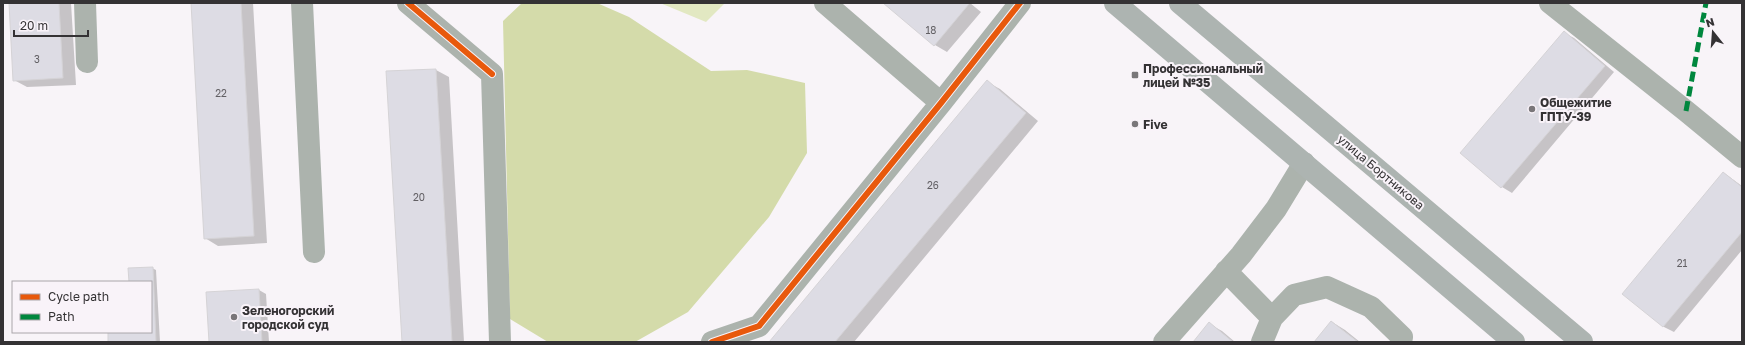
<svg xmlns="http://www.w3.org/2000/svg" width="1745" height="345" viewBox="0 0 1745 345" font-family="'Golos Text',sans-serif">
<style>
.green{fill:#e2e8c2}
.forest{fill:#d4dbaa}
.shadow{fill:#0003}
.building{fill:#dddce4;stroke:#d5d3d6}
.lines{fill:none;stroke-linecap:round;stroke-linejoin:round}
.minor{stroke:#acb3ad;stroke-width:22}
.major{stroke:#adb4b1;stroke-width:22}
.quiet{stroke:#00873e;stroke-width:5;stroke-dasharray:10 5;stroke-linecap:butt}
.cycleway-casing{stroke:#f9f3f9;stroke-width:8}
.cycleway{stroke:#e8590c;stroke-width:6}
.poi-dot{fill:#797679;stroke:#f9f3f9;stroke-width:1.5}
.labels{text-anchor:middle;dominant-baseline:central;stroke-width:4;stroke-linejoin:round;paint-order:stroke}
.number-label{font-size:10px;fill:#615f63}
.poi-label{font-size:12px;font-weight:bold;fill:#343234;stroke:#f9f3f9;text-anchor:start}
.street-label{font-size:12px;fill:#343234;stroke:#f9f3f9}
</style>
<rect width="100%" height="100%" fill="#f8f4f8"/>
<!-- green -->
<path class="green" d="M 660,3 L 725,3 L 706,22 Z"/>
<!-- forest -->
<path class="forest" d="M 522,3 L 597,3 L 629,17 L 711,71 L 747,70 L 805,83 L 807,153 L 769,217 L 688,312 L 635,342 L 548,342 L 510,319 L 503,21 Z"/>
<!-- shadow -->
<path class="shadow" d="M 10,3 L 71,3 L 76,85 L 27,87 L 14,80 Z
M 192,3 L 253,3 L 267,243 L 218,246 L 205,238 Z
M 885,3 L 970,3 L 981,12 L 947,52 L 935,45 Z
M 1564,33 L 1574,38 L 1614,72 L 1512,193 L 1502,187 Z
M 436,70 L 449,77 L 464,342 L 403,342 Z
M 987,82 L 1000,89 L 1038,121 L 854,342 L 770,342 Z
M 1724,173 L 1742,186 L 1742,250 L 1674,332 L 1664,327 L 1624,294 Z
M 152,268 L 156,270 L 160,342 L 109,342 L 109,332 L 151,332 L 151,282 L 130,282 Z
M 259,290 L 266,294 L 269,342 L 210,342 Z
M 1332,322 L 1345,330 L 1360,342 L 1316,342 Z
M 1209,324 L 1222,331 L 1235,342 L 1194,342 Z"/>
<!-- building -->
<path class="building" d="M 9,3 L 59,3 L 63,78 L 13,81 Z
M 191,3 L 241,3 L 254,236 L 204,239 Z
M 883,3 L 967,3 L 969,4 L 934,46 Z
M 1564,31 L 1605,66 L 1501,188 L 1460,153 Z
M 436,69 L 452,342 L 402,342 L 386,71 Z
M 987,80 L 1026,113 L 835,342 L 769,342 Z
M 1723,172 L 1742,187 L 1742,232 L 1663,327 L 1622,294 Z
M 153,267 L 156,342 L 108,342 L 108,332 L 151,332 L 151,282 L 129,282 L 128,268 Z
M 259,289 L 262,342 L 209,342 L 206,292 Z
M 1331,321 L 1358,342 L 1314,342 Z
M 1209,322 L 1233,342 L 1193,342 Z"/>
<g class="lines">
<!-- minor -->
<path class="minor" d="M 85,3 L 87,62
M 302,3 L 314,252
M 408,3 L 492,74 L 500,342
M 825,3 L 941,103
M 1550,3 L 1686,111 L 1742,157
M 1226,271 L 1272,318
M 712,342 L 759,326 L 941,103 L 1020,3
M 1164,342 L 1241,255 L 1276,209 L 1304,163
M 1262,342 L 1272,318 L 1294,295 L 1327,287 L 1371,307 L 1402,337 L 1401,342"/>
<!-- major -->
<path class="major" d="M 1115,3 L 1514,342
M 1180,3 L 1582,342"/>
<!-- quiet -->
<path class="quiet" d="M 1686,111 L 1706,3"/>
<!-- cycleway casing -->
<g class="cycleway-casing">
<path id="cycleway" d="M 408,3 L 492,74
M 712,342 L 759,326 L 941,103 L 1020,3"/>
</g>
<!-- cycleway -->
<use href="#cycleway" class="cycleway"/>
</g>
<!-- markers -->
<g class="poi-dot">
<rect x="1131" y="71" width="8" height="8" rx="2"/>
<circle cx="1532" cy="109" r="4"/>
<circle cx="1135" cy="124" r="4"/>
<circle cx="234" cy="317" r="4"/>
</g>
<g class="labels">
<!-- number labels -->
<g class="number-label">
<text x="931" y="30">18</text>
<text x="37" y="59">3</text>
<text x="221" y="93">22</text>
<text x="933" y="185">26</text>
<text x="419" y="197">20</text>
<text x="1682" y="263">21</text>
</g>
<!-- poi labels -->
<g class="poi-label">
<text x="1143" y="68">Профессиональный<tspan x="1143" dy="14">лицей №35</tspan></text>
<text x="1540" y="102">Общежитие<tspan x="1540" dy="14">ГПТУ-39</tspan></text>
<text x="1143" y="124">Five</text>
<text x="242" y="310">Зеленогорский<tspan x="242" dy="14">городской суд</tspan></text>
</g>
<!-- street labels -->
<g class="street-label">
<text transform="translate(1381 172) rotate(40)">улица Бортникова</text>
</g>
</g>
<!-- border -->
<rect width="1745" height="345" fill="none" stroke="#343234" stroke-width="8"/>
<!-- legend -->
<rect x="12" y="281" width="140" height="52" fill="#f9f3f9" stroke="#aaa6aa"/>
<rect x="20" y="294" width="20" height="6" fill="#e8590c" stroke="#aaa6aa"/>
<text x="48" y="301" font-size="12" fill="#343234">Cycle path</text>
<rect x="20" y="314" width="20" height="6" fill="#00873e" stroke="#aaa6aa"/>
<text x="48" y="321" font-size="12" fill="#343234">Path</text>
<!-- north arrow -->
<g transform="translate(1713 32) rotate(343)" stroke="#f9f3f9" stroke-width="3" paint-order="stroke">
<path d="M0-3L7 15L0 10L-7 15Z" fill="#343234"/>
<text y="-6" font-size="11" font-weight="bold" text-anchor="middle" fill="#343234">N</text>
</g>
<!-- scale -->
<path d="M14 30v6h74v-6" fill="none" stroke="#343234" stroke-width="2"/>
<text x="20" y="30" font-size="12" fill="#343234" stroke="#f9f3f9" stroke-width="3" paint-order="stroke">20 m</text>
</svg>
